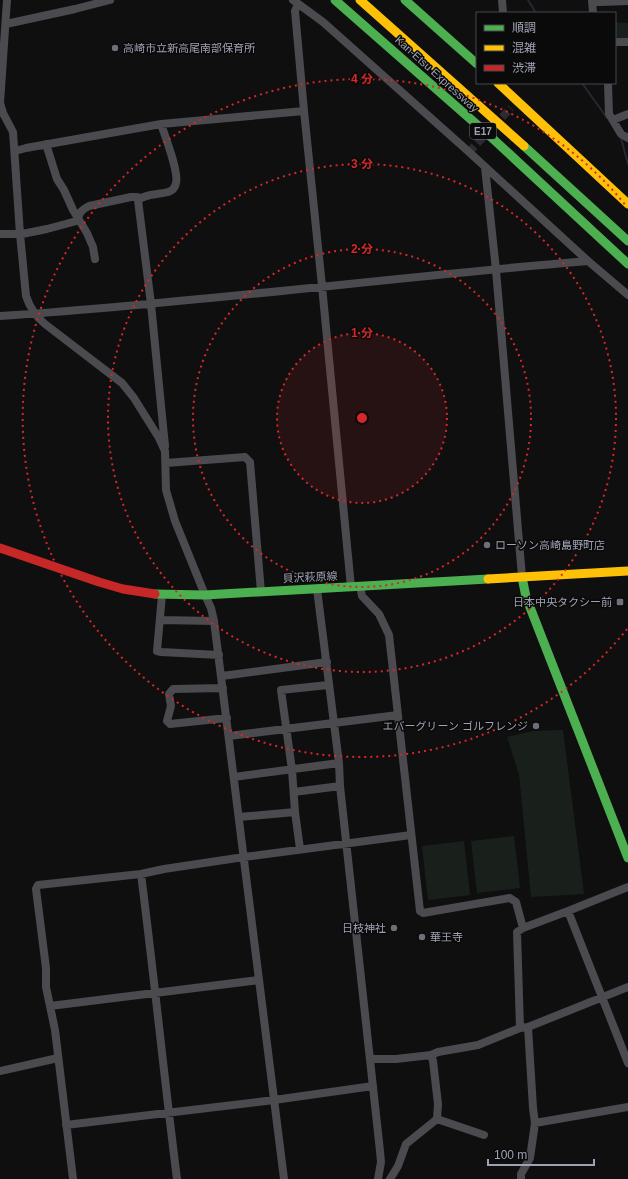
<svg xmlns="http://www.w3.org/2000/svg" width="628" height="1179" viewBox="0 0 628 1179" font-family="Helvetica,'Noto Sans JP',sans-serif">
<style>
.green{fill:#19201b}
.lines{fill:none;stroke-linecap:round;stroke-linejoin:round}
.stream{stroke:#232831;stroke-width:2}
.street-tunnel{stroke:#2c2c30;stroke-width:8;stroke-dasharray:8 4;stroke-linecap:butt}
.street{stroke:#4a4a4f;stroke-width:8}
.fast{stroke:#4caf50;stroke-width:9}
.slow{stroke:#ffc107;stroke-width:9}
.jam{stroke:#c62828;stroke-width:9}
.ring{fill:none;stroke:#d62828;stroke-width:2;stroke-dasharray:2 4}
.poi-dot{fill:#6d6f79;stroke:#0a0a0b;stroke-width:1.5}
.labels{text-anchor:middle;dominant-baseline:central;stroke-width:3;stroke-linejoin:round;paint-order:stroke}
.shield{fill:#0a0a0b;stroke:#727480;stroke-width:1}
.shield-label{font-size:10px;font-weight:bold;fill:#9fa2b2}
.poi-label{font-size:11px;fill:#9fa2b2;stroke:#0a0a0b;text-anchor:start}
.street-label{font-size:11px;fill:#9fa2b2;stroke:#0a0a0b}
.centre{fill:#d62828;stroke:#0a0a0b;stroke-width:2}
.ring-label{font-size:12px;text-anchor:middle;font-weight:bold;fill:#d62828;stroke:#0a0a0b;stroke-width:3;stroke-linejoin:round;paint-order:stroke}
</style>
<rect width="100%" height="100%" fill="#0f0f10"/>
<!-- green -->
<path class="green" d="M 615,22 L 628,23 L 628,39 L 615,39 Z
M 563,730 L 584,894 L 531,897 L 519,774 L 507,737 L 533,731 Z
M 514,836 L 520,888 L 477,893 L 471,841 Z
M 464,841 L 470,895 L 428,900 L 422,846 Z"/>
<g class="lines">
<!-- stream -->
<path class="stream" d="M 528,0 L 536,13
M 582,83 L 607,118
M 621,138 L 628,164"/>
<!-- street-tunnel -->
<path class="street-tunnel" d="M 469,152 L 511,108"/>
<!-- street -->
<path class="street" d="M 7,0 L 0,103 L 3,113 L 13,132 L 20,234 L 26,296 C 30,308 35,316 45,324 L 122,383 L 134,398 L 159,438 L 165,451 L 166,490 L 175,521 L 205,595 L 211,608 L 214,621 L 284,1179
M 293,0 L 323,22 L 469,152 L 588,261 L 628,295
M 502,0 L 503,13
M 592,0 L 601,2 L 628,1
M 592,0 L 593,13
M 298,4 L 295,11 L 304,111 L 322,286 L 351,587
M 6,24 L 75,9 L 110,0
M 615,42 L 628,42
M 608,83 L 609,114 L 621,134 L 628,138
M 613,120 L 628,114
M 161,124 C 165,136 179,172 176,183 C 175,188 172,191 168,192 C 158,195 147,193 138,200 L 151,304 L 165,446
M 46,144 L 57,179 L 64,190 L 73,210 L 87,233 L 93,247 L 95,259
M 15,151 L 26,148 L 161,124 L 304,111
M 485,167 L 496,270 L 522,577
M 0,234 L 22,234 L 47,229 L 73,222 L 78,219 C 79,212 83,209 89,206 L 131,197 L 136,197 L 141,198
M 0,316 C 196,303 392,277 588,261
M 166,463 L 245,457 L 250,462 L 261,592
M 360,586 L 362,596 L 379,614 L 389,635 L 420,911 L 423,913 L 510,898 L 516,902 L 523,928 L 568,911 L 628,887
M 317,589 L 339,763 L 340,786 L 380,1151 L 381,1162 L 378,1179
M 162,595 L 157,651 L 161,652 L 219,655
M 160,620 L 214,621
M 222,676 L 327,662
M 223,688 L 173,689 L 169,694 L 171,706 L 167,721 L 170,724 L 227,718
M 229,736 L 398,715
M 234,777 L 339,763
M 294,792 L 340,786
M 239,817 L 295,812
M 300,849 L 295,812 L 292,770 L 281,690 L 328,685
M 141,874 C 154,975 164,1077 177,1179
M 568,911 L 628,1063
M 50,1006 L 259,980
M 520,1028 L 517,932 L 523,928
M 370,1059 L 396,1059 L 431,1055 L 438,1052 L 478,1045 L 520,1028 L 528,1027 L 628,987
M 0,1071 L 58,1058
M 437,1119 L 484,1135
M 535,1123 L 628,1107
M 66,1125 L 274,1100 L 373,1086
M 73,1179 L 55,1030 L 46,987 L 46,968 L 36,889 L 38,885 L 141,874 L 164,869 L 244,857 L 411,835
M 390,1179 L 398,1166 L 406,1144 L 437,1119 L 438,1104 L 433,1061 L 431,1055
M 521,1179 L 521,1174 L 530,1158 L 535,1123 L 533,1108 L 528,1027"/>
<!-- fast -->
<path class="fast" d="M 335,0 L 491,137 L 628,264
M 405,0 L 477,64
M 524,146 L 628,241
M 522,577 L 526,597 L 628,858
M 155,594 L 205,595 L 488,579"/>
<!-- slow -->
<path class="slow" d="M 360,0 L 524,146
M 498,83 L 628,204
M 488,579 L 628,571"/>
<!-- jam -->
<path class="jam" d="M 0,548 L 99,582 L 123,589 L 155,594"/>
</g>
<!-- distance rings -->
<circle cx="362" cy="418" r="85" fill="#d62828" fill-opacity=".12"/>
<g class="ring">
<circle cx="362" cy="418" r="85"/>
<circle cx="362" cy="418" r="169"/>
<circle cx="362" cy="418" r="254"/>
<path d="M627 629A339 339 0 1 1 627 207"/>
</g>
<!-- markers -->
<g class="poi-dot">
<circle cx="115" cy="48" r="4"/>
<circle cx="487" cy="545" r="4"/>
<rect x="616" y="598" width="8" height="8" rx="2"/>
<circle cx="536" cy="726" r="4"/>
<circle cx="394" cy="928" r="4"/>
<circle cx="422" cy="937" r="4"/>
</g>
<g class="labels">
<!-- shield labels -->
<rect class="shield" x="470" y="123" width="26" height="16" rx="3"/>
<g class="shield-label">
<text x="483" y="131">E17</text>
</g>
<!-- poi labels -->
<g class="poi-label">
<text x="123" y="48">高崎市立新高尾南部保育所</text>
<text x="495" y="545">ローソン高崎島野町店</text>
<text x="612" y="602" text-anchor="end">日本中央タクシー前</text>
<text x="528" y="726" text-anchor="end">エバーグリーン ゴルフレンジ</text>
<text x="386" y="928" text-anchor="end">日枝神社</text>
<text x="430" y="937">華王寺</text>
</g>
<!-- street labels -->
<g class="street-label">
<text transform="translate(437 74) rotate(42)">Kan-Etsu Expressway</text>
<text transform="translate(310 577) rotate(-3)">貝沢萩原線</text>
</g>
</g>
<circle cx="362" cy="418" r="6" class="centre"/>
<g class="ring-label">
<text x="362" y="83">4 分</text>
<text x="362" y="168">3 分</text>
<text x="362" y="253">2 分</text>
<text x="362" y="337">1 分</text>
</g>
<!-- legend -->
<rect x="476" y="12" width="140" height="72" fill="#0a0a0b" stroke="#46474e"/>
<rect x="484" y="25" width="20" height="6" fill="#4caf50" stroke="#46474e"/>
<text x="512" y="32" font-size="12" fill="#9fa2b2">順調</text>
<rect x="484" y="45" width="20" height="6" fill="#ffc107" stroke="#46474e"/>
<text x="512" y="52" font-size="12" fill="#9fa2b2">混雑</text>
<rect x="484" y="65" width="20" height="6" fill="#c62828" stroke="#46474e"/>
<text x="512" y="72" font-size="12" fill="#9fa2b2">渋滞</text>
<!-- scale -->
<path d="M488 1159v6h106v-6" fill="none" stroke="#9fa2b2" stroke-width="2"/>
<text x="494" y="1159" font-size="12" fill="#9fa2b2" stroke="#0a0a0b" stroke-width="3" paint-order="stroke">100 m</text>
</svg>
